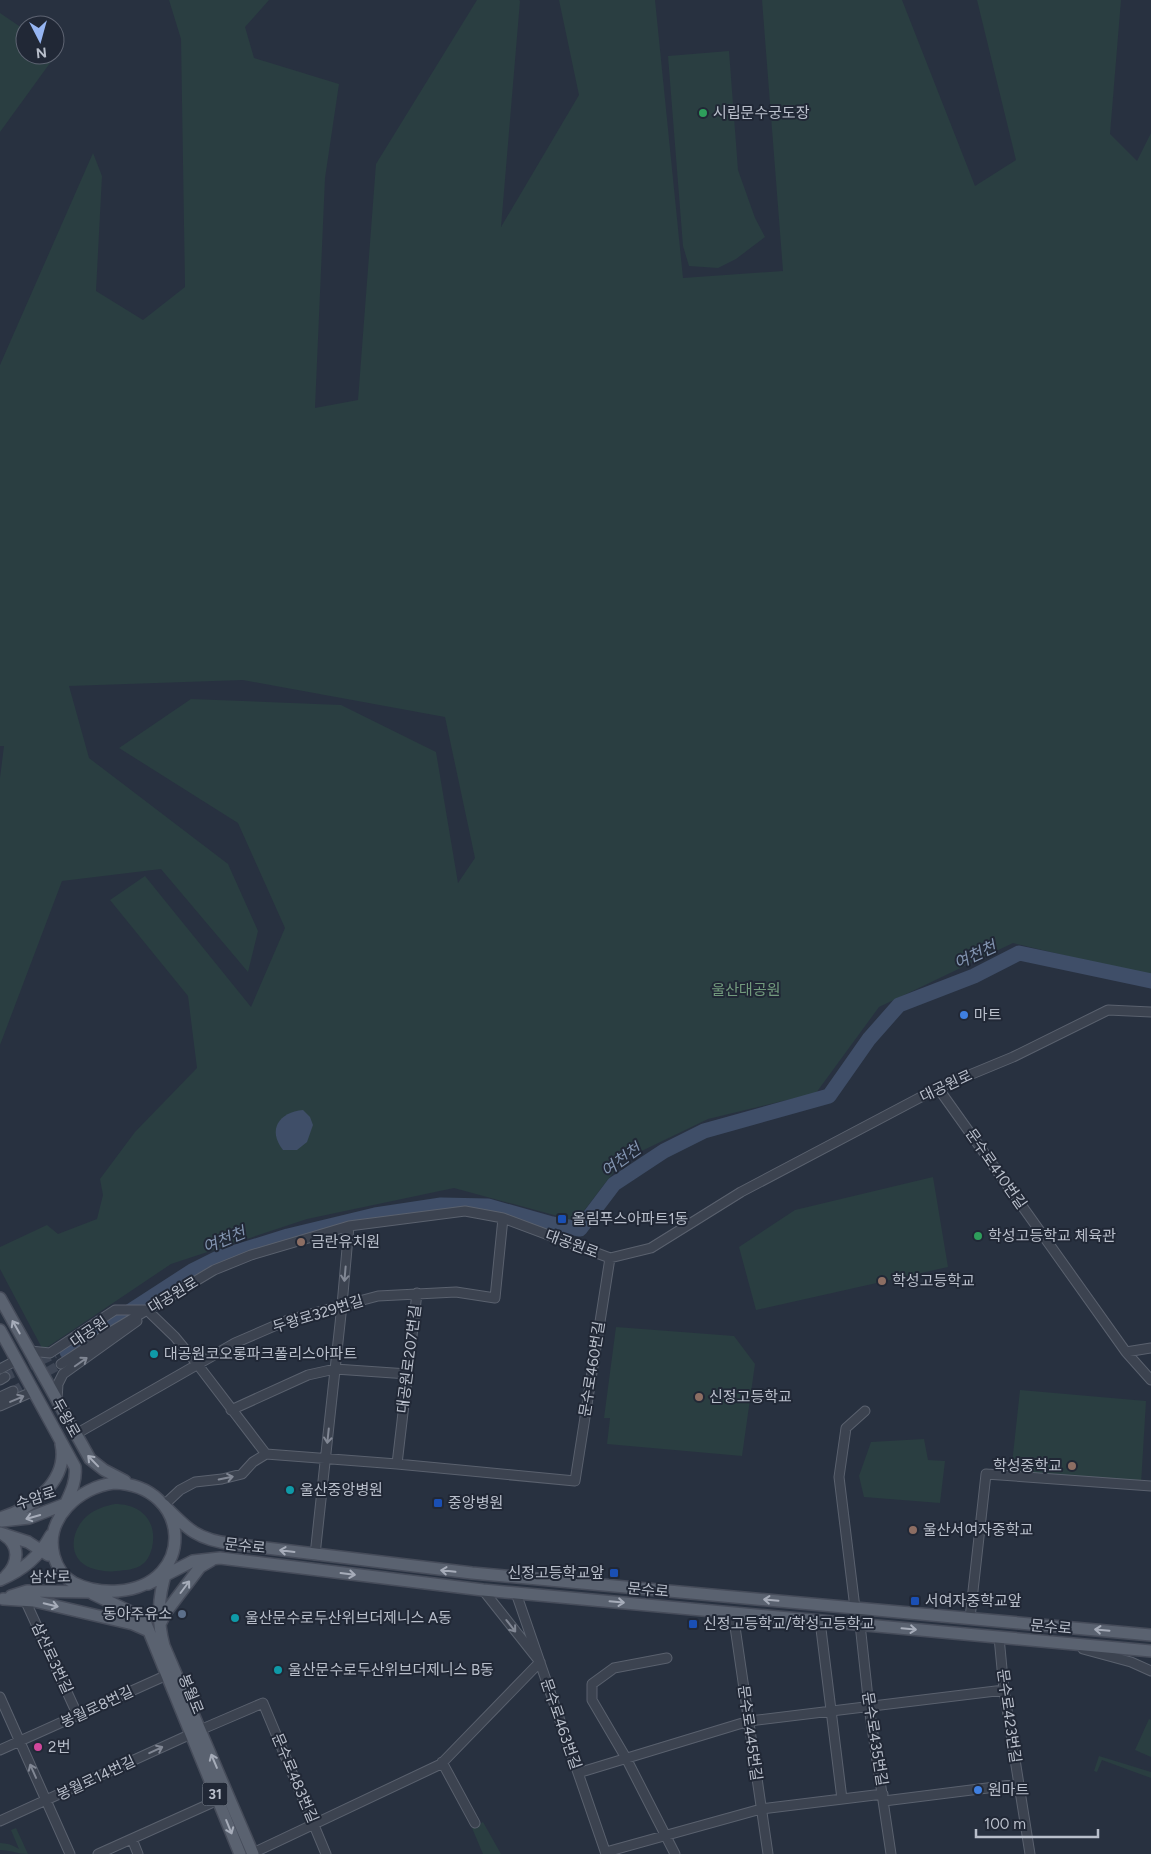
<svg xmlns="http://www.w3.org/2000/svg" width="1151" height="1854" viewBox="0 0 1151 1854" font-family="Figtree,'Noto Sans KR',sans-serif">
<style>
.green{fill:#2a3e41}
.water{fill:#3f4e68}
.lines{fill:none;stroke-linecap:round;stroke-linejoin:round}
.river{stroke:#3f4e68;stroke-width:15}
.minor-tunnel{stroke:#3e4655;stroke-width:9;stroke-dasharray:9 4.5;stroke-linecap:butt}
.minor-casing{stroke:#5a616e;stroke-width:11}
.major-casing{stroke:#464c5a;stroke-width:14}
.minor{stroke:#3c4350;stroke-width:9}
.major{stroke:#5a6270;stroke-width:11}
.oneway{stroke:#818794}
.oneway2{stroke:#a6acb9}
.leisure-dot{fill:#2e9e5b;stroke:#212836;stroke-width:2}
.shop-dot{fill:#3f7fe0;stroke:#212836;stroke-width:2}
.transit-dot{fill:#1a4fb4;stroke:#212836;stroke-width:2}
.education-dot{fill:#8d6e63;stroke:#212836;stroke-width:2}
.culture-dot{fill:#0f9aa8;stroke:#212836;stroke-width:2}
.service-dot{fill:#5c6f8a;stroke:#212836;stroke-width:2}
.hotel-dot{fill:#d1479c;stroke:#212836;stroke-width:2}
.labels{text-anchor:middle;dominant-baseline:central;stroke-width:4;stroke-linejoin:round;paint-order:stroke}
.shield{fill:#212836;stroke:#8b929e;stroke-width:1}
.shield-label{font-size:14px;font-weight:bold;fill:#b9bfcb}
.poi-label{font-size:15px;fill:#b9bfcb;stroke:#212836;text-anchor:start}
.park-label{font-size:15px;fill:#729a7d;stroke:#212836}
.street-label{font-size:15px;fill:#b9bfcb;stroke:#212836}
.water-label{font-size:16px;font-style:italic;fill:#8294b0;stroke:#212836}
</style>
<rect width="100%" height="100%" fill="#283140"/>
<!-- green -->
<path class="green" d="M 169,0 L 269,0 L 245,27 L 254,58 L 339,84 L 325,178 L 315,408 L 358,400 L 376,164 L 477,0 L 519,0 L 520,1 L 501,227 L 579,95 L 559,0 L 655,0 L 683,278 L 783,271 L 762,0 L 902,0 L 975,186 L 1016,160 L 977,0 L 1121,0 L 1110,134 L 1137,161 L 1151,133 L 1151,976 L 1013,943 L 879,1007 L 816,1093 L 708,1119 L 623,1160 L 576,1221 L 454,1188 L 307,1219 L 171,1264 L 43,1350 L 0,1269 L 0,1247 L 47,1225 L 58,1234 L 97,1219 L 103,1195 L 100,1179 L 135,1132 L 197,1068 L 188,996 L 110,900 L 145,876 L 251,1007 L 285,928 L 238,823 L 119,748 L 191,699 L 341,705 L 436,752 L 458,883 L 475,858 L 445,717 L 243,680 L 69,686 L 89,758 L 228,864 L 258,931 L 248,972 L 161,869 L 62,881 L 0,1045 L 0,778 L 4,746 L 0,746 L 0,365 L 93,153 L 102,176 L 96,291 L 143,320 L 185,287 L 181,39 Z
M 0,13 L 25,30 L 25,55 L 55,55 L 55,50 L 58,52 L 0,132 Z
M 729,51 L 738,170 L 755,218 L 765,237 L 736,259 L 718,268 L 689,266 L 683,246 L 668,56 Z
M 933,1177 L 948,1267 L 756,1310 L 739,1247 L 795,1210 Z
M 616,1327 L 734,1336 L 755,1364 L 742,1456 L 607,1444 L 610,1418 L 604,1418 Z
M 1020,1390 L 1146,1401 L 1141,1484 L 1011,1473 Z
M 924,1439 L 928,1460 L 945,1461 L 940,1503 L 864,1497 L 859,1476 L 871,1442 Z
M 115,1504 C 141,1504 158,1521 152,1548 C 150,1555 147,1562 140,1566 C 133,1570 125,1570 117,1571 C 109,1572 100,1571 91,1568 C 67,1559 70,1531 87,1516 C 95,1509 105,1506 115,1504 Z
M 1149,1719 L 1151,1720 L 1151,1757 L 1135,1750 Z
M 1099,1756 L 1151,1772 L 1151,1778 L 1102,1760 L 1097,1772 L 1094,1771 Z
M 483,1822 L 501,1854 L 483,1854 L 472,1828 Z
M 16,1828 L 28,1854 C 18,1854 10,1850 0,1850 L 0,1843 C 7,1843 13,1845 19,1849 L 11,1830 Z"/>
<!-- water -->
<path class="water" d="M 303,1110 L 310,1117 L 313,1125 L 307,1142 L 297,1150 L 283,1150 C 267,1130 279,1112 303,1110 Z"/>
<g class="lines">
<!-- river -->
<path class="river" d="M 67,1352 L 192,1271 L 220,1257 L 288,1236 L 375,1215 L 441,1205 L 488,1206 L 552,1224 L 580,1229 L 614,1184 L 664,1151 L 704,1131 L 829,1096 L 869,1039 L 899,1005 L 974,976 L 1019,953 L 1151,981"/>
<!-- minor-tunnel -->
<path class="minor-tunnel" d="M 5,1377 L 55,1354
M 13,1391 L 61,1364"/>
<!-- minor casing -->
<g class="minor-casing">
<path id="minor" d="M 938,1088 L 1126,1352 L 1151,1348
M 147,1310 L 175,1337 L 198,1365 L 266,1454
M 30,1351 L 50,1353 L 115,1310 L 146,1310
M 1126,1352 L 1151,1380
M 61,1364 L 107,1334 L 214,1270 L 251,1255 L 349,1226 L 465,1211 L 503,1218 L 610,1258 L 651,1248 L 741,1192 L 938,1088 L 1013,1057 L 1108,1010 L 1151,1012
M 0,1369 L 17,1360
M 0,1380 L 5,1377
M 0,1397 L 13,1391
M 57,1400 L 58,1384 L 63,1374 L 137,1321
M 0,1406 L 34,1391
M 231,1410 L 308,1375 L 335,1369 L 408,1374
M 76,1434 L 235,1343 L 288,1320 L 378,1296 L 456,1292 L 495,1298 L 503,1218
M 397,1464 L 417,1293
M 164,1505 L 180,1490 L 195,1482 L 222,1479 L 242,1474 L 253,1462 L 266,1454 L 397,1464 L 575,1481 L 610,1258
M 315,1555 L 342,1305 L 349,1226
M 516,1593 L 606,1854
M 25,1600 L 78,1716
M 855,1608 L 839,1477 L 846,1428 L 865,1411
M 874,1610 L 864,1614 L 860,1624 L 869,1707 L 891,1854
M 733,1613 L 768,1854
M 970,1618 L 986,1474 L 1151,1486
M 820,1621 L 842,1799
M 999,1637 L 1004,1690 L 1030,1854
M 1083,1649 L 1131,1662 L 1151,1671
M 667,1658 L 614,1668 L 592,1684 L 592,1700 L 626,1758 L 675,1854
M 0,1697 L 70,1854
M 200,1730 L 263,1703 L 326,1854
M 0,1750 L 167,1675
M 442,1762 L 475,1823
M 578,1773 L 749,1721 L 1004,1690
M 884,1801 L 1019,1784
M 0,1821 L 191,1734
M 132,1839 L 138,1854
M 606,1852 L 761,1809 L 883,1794
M 253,1853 L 441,1764 L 540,1662 L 483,1590
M 98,1854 L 218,1800"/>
</g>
<!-- major casing -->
<g class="major-casing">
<path id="major" d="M 0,1298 L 90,1459 L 104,1470 L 125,1481
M 0,1330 L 75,1467 C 77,1481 70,1494 64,1507
M 114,1483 C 192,1485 197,1585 118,1591 C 102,1592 88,1590 74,1583 C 63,1577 57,1567 54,1556 C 44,1519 79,1487 114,1483 Z
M 164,1505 C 188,1530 198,1540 233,1544 L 472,1573 L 1151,1635
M 0,1518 C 31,1509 69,1481 61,1444
M 2,1521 L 29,1518 L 68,1503
M 0,1533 L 28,1542 L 48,1555
M 4,1535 C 20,1545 19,1563 6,1576
M 166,1572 C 158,1598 157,1620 164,1646 L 253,1854
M 0,1580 C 23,1570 39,1557 51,1535
M 148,1584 L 193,1561 L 220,1558 L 483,1590 L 1151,1651
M 93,1594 L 133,1613 L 146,1624 L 240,1854
M 11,1596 L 27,1591 L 89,1592
M 3,1599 L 34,1601 L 133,1624 L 149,1631
M 160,1624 L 166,1612 L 200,1567 L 212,1560"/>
</g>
<!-- minor -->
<use href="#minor" class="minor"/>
<!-- major -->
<use href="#major" class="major"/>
</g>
<!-- one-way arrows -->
<defs><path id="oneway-shaft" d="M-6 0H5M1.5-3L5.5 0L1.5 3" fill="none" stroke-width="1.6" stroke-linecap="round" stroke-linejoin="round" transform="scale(1.25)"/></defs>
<g class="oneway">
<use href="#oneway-shaft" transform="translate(345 1274) rotate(95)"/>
<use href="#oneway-shaft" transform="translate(81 1362) rotate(-35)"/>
<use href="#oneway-shaft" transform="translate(17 1399) rotate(-23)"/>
<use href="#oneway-shaft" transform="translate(328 1436) rotate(96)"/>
<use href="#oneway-shaft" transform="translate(226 1478) rotate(-12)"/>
<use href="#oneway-shaft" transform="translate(511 1626) rotate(52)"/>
<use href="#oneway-shaft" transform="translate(156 1750) rotate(-25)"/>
<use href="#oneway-shaft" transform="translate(33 1771) rotate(-114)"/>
</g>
<g class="oneway2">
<use href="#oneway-shaft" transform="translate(16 1327) rotate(-120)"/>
<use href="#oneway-shaft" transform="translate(93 1461) rotate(-134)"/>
<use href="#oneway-shaft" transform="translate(33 1517) rotate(164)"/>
<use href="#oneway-shaft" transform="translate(287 1551) rotate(-173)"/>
<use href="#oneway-shaft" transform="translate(448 1571) rotate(-174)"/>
<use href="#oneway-shaft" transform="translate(348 1574) rotate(7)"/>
<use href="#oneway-shaft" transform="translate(185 1587) rotate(-53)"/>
<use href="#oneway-shaft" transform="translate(771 1600) rotate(-175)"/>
<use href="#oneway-shaft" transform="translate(617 1602) rotate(5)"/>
<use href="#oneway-shaft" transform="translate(51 1605) rotate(13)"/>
<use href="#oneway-shaft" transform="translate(909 1629) rotate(5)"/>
<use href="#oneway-shaft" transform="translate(1102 1630) rotate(-175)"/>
<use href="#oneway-shaft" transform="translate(214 1761) rotate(-113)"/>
<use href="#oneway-shaft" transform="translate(229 1827) rotate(68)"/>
</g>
<!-- markers -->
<g class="leisure-dot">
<circle cx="703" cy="113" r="5"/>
<circle cx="978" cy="1236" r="5"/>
</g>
<g class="shop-dot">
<circle cx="964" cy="1015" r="5"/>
<circle cx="978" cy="1790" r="5"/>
</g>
<g class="transit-dot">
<rect x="557" y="1214" width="10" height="10" rx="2.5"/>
<rect x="433" y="1498" width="10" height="10" rx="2.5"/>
<rect x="609" y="1568" width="10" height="10" rx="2.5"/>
<rect x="910" y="1596" width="10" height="10" rx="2.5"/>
<rect x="688" y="1619" width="10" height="10" rx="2.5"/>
</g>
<g class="education-dot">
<circle cx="301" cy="1242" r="5"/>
<circle cx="882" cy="1281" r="5"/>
<circle cx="699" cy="1397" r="5"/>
<circle cx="1072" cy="1466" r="5"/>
<circle cx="913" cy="1530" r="5"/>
</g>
<g class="culture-dot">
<circle cx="154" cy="1354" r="5"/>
<circle cx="290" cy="1490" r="5"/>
<circle cx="235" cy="1618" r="5"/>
<circle cx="278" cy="1670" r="5"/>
</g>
<circle class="service-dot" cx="182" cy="1614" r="5"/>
<circle class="hotel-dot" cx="38" cy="1747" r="5"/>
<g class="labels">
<!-- shield labels -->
<rect class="shield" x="202.5" y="1782.5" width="25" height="23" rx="4"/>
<g class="shield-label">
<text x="215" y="1794">31</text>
</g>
<!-- poi labels -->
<g class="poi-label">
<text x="713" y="113">시립문수궁도장</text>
<text x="974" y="1015">마트</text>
<text x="572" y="1219">올림푸스아파트1동</text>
<text x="988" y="1236">학성고등학교 체육관</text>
<text x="311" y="1242">금란유치원</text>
<text x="892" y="1281">학성고등학교</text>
<text x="164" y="1354">대공원코오롱파크폴리스아파트</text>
<text x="709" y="1397">신정고등학교</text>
<text x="1062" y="1466" text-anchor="end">학성중학교</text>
<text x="300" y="1490">울산중앙병원</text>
<text x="448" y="1503">중앙병원</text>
<text x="923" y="1530">울산서여자중학교</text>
<text x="604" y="1573" text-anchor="end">신정고등학교앞</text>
<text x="925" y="1601">서여자중학교앞</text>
<text x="172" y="1614" text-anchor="end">동아주유소</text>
<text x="245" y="1618">울산문수로두산위브더제니스 A동</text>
<text x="703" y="1624">신정고등학교/학성고등학교</text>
<text x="288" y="1670">울산문수로두산위브더제니스 B동</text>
<text x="48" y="1747">2번</text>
<text x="988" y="1790">원마트</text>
</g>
<!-- park labels -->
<g class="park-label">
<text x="746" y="990">울산대공원</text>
</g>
<!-- street labels -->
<g class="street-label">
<text transform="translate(946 1086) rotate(-25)">대공원로</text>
<text transform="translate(996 1169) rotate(55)">문수로410번길</text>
<text transform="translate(572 1244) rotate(20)">대공원로</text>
<text transform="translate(173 1295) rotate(-31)">대공원로</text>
<text transform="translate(318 1314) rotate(-17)">두왕로329번길</text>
<text transform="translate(89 1332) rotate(-34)">대공원</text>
<text transform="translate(409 1359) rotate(-83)">대공원로207번길</text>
<text transform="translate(592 1369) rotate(-81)">문수로460번길</text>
<text transform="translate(66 1418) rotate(61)">두왕로</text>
<text transform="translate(36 1498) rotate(-18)">수암로</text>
<text transform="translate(245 1546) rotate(6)">문수로</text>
<text transform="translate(50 1577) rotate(-1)">삼산로</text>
<text transform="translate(648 1590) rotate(5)">문수로</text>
<text transform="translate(1051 1627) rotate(5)">문수로</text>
<text transform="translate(52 1658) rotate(65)">삼산로3번길</text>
<text transform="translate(191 1694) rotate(68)">봉월로</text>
<text transform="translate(97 1707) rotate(-25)">봉월로8번길</text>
<text transform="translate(1009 1716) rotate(82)">문수로423번길</text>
<text transform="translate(561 1724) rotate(71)">문수로463번길</text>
<text transform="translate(750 1733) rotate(82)">문수로445번길</text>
<text transform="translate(875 1739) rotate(81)">문수로435번길</text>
<text transform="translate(96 1778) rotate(-25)">봉월로14번길</text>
<text transform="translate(295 1778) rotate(67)">문수로483번길</text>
</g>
<!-- water labels -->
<g class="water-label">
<text transform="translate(975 955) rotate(-25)">여천천</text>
<text transform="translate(621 1160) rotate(-36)">여천천</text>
<text transform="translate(224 1240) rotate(-22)">여천천</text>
</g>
</g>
<!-- north arrow -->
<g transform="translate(40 40) rotate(174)"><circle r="24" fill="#212836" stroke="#5e6472"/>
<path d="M0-4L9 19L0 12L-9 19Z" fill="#96b5f2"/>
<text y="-8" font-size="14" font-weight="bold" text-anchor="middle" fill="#b9bfcb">N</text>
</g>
<!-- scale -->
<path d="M976 1829v8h122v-8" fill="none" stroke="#b9bfcb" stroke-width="2.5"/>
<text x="984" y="1829" font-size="15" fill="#b9bfcb" stroke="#212836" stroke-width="4" paint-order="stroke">100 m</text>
</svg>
